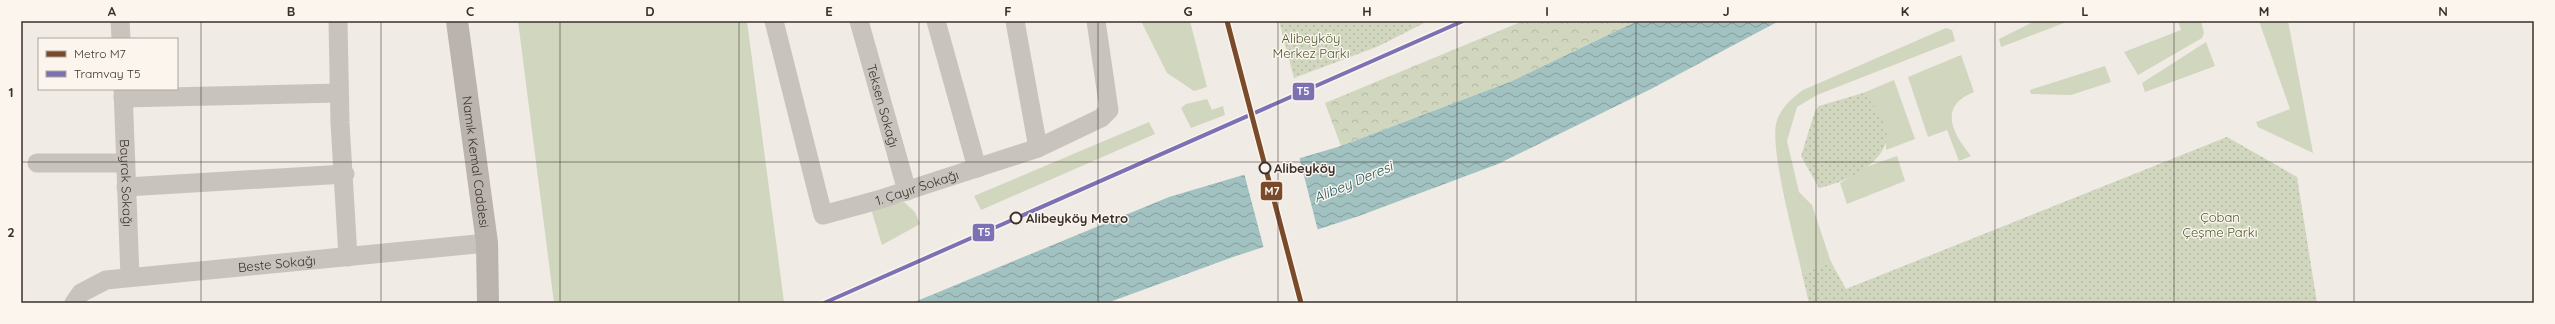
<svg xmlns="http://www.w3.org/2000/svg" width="2555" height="324" viewBox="0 0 2555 324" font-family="Quicksand,sans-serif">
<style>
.grass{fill:#d1d6bf}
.forest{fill:url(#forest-crowns)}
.park{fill:url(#park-dots)}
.water{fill:url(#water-waves)}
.pier{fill:#f0ebe5}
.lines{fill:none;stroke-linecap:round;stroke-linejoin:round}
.street{stroke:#c9c3be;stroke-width:19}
.secondary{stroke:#bab3ae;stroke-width:22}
.tram-1-casing{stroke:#fbf5ee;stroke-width:7}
.tram-1{stroke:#7c72b3;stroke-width:4}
.metro-1-casing{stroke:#fbf5ee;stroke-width:8}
.metro-1{stroke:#7a4b2a;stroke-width:5}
.grid{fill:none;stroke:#3b302b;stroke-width:1;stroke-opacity:0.55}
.stop-dot{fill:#fbf5ee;stroke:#3b302b;stroke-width:2}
.labels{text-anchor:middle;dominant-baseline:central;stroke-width:3;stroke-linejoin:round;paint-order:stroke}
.park-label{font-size:13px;fill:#4a5a2e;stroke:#fbf5ee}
.street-label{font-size:13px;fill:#3b302b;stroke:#fbf5ee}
.stop-label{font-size:13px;font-weight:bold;fill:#3b302b;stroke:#fbf5ee;text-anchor:start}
.water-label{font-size:14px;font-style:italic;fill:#1f5a5e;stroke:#fbf5ee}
.line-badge{stroke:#fbf5ee;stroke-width:1.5}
.badge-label{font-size:11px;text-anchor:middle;font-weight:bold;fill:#fff}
.neatline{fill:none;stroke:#3b302b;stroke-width:1.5}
.grid-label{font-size:13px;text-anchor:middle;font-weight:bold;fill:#3b302b}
</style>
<defs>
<pattern id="forest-crowns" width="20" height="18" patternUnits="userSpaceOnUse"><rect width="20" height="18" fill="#d1d6bf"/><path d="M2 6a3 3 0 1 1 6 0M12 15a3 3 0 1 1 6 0" fill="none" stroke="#b4b8a4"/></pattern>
<pattern id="park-dots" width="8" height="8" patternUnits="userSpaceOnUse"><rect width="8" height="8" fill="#d1d6bf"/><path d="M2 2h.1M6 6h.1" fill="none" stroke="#b4b8a4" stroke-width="1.8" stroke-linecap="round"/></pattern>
<pattern id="water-waves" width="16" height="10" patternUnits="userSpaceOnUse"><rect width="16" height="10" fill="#a1c2c1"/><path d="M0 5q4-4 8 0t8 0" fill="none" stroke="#849e9d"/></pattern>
</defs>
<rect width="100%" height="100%" fill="#f0ebe5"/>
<!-- grass -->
<path class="grass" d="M 518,21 L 747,21 L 784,302 L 554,303 Z
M 1141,21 L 1190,21 L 1207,87 L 1194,91 L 1167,73 Z
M 2035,21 L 2069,21 L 2001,47 L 1999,39 Z
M 2178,21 L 2201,21 L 2204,33 L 2202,38 L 2138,75 L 2124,52 L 2181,30 Z
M 2259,21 L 2288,21 L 2313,153 L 2258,127 L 2256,122 L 2290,109 Z
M 1946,28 L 1952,30 L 1955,41 L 1817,95 L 1797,107 L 1787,141 L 1799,192 L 1812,205 L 1831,262 L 1802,274 C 1796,243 1768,146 1777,120 C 1783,106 1791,99 1803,90 Z
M 2206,42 L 2215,66 L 2145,92 L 2142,83 Z
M 1961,55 L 1974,92 C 1938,106 1952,133 1971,156 L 1959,161 L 1947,130 L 1928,137 L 1908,77 Z
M 2105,66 L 2111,82 L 2071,95 L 2031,94 L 2030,90 Z
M 1894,80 L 1915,139 L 1886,150 L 1885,128 L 1881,117 L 1863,93 Z
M 1207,99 L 1212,110 L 1223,106 L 1225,115 L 1191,128 L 1181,108 L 1186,104 Z
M 1149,122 L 1155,134 L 981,210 L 974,196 Z
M 1897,156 L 1905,181 L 1847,204 L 1840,183 L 1866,167 Z
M 904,202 L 915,212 L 920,224 L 882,245 L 871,209 Z"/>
<!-- forest -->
<path class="forest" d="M 1523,21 L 1637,21 L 1512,81 L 1341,146 L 1325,103 Z"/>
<!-- park -->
<path class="park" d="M 1279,21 L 1428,21 L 1379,46 L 1294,78 Z
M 1863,93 C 1872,104 1884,116 1886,129 C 1893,162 1843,183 1819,188 L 1801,156 L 1815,111 L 1819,106 Z
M 2227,137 L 2297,177 L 2317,303 L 1809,303 L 1802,274 L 1831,262 L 1846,289 Z"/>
<!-- water -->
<path class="water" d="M 1637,21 L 1779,21 L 1651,89 L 1498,164 L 1359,216 L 1233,257 L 1107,303 L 912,303 L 1169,197 L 1341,146 L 1512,81 Z"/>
<!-- pier -->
<path class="pier" d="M 1299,156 L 1318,231 L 1264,249 L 1244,173 Z"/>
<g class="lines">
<!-- street -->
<g class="street">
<path d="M 120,21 L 121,39"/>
<path d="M 338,21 L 340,123 L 348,257"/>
<path id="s1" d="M 774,21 L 823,215 L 878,200 L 1038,148 L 1101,118 L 1109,110 L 1096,21"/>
<path id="s2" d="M 859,21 L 907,191"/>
<path d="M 936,21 L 977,168"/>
<path d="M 1015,21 L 1038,148"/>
<path id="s3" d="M 123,89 L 130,277"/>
<path d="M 123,98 L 339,93"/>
<path d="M 37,163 L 124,163"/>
<path d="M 126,187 L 345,174"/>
<path id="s4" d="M 74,303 L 81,293 L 106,280 L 487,243"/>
</g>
<!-- secondary -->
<path class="secondary" id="s5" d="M 457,21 L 487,243 L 488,303"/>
<!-- tram-1 casing -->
<g class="tram-1-casing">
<path id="tram-1" d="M 824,303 L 1463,21"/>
</g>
<!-- tram-1 -->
<use href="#tram-1" class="tram-1"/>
<!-- metro-1 casing -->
<g class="metro-1-casing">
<path id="metro-1" d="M 1227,21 L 1301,303"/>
</g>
<!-- metro-1 -->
<use href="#metro-1" class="metro-1"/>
</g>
<!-- grid -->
<path class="grid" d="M 201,21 L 201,303M 381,21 L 381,303M 560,21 L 560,303M 739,21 L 739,303M 919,21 L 919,303M 1098,21 L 1098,303M 1278,21 L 1278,303M 1457,21 L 1457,303M 1636,21 L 1636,303M 1816,21 L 1816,303M 1995,21 L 1995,303M 2174,21 L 2174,303M 2354,21 L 2354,303M 21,162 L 2534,162"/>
<!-- markers -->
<g class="stop-dot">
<circle cx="1265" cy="168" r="5.5"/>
<circle cx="1016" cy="218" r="5.5"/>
</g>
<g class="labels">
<!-- park labels -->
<g class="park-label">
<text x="1311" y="38">Alibeyköy<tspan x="1311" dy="15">Merkez Parkı</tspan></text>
<text x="2220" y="217">Çoban<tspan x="2220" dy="15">Çeşme Parkı</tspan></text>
</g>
<!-- street labels -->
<g class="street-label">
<text stroke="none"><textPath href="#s2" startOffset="88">Teksen Sokağı</textPath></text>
<text stroke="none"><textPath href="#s5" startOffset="142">Namık Kemal Caddesi</textPath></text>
<text stroke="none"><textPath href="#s3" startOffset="94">Bayrak Sokağı</textPath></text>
<text stroke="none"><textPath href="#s1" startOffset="298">1. Çayır Sokağı</textPath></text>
<text stroke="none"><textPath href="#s4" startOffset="212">Beste Sokağı</textPath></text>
</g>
<!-- stop labels -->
<g class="stop-label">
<text x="1274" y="168">Alibeyköy</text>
<text x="1026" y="218">Alibeyköy Metro</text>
</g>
<!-- water labels -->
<g class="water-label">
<text transform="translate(1353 182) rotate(-23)">Alibey Deresi</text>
</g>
</g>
<g class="line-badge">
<rect x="1292" y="82" width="23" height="19" rx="4" fill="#7c72b3"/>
<rect x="1260" y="181" width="23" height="20" rx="4" fill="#7a4b2a"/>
<rect x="972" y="223" width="23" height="19" rx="4" fill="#7c72b3"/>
</g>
<g class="badge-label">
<text x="1303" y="95">T5</text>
<text x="1272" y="195">M7</text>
<text x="984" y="236">T5</text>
</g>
<!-- border -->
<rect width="2555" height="324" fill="none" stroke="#fbf5ee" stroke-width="44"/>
<!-- legend -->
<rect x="38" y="38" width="140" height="52" fill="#fbf5ee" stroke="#aea6a0"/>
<rect x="46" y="51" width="20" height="6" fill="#7a4b2a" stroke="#aea6a0"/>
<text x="74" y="58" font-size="12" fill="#3b302b">Metro M7</text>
<rect x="46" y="71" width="20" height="6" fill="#7c72b3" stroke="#aea6a0"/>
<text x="74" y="78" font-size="12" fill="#3b302b">Tramvay T5</text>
<rect x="22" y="22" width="2511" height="280" class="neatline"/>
<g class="grid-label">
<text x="112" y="16">A</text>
<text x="291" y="16">B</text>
<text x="470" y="16">C</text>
<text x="650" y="16">D</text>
<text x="829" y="16">E</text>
<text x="1008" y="16">F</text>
<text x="1188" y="16">G</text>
<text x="1367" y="16">H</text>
<text x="1547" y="16">I</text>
<text x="1726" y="16">J</text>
<text x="1905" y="16">K</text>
<text x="2085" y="16">L</text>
<text x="2264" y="16">M</text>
<text x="2443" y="16">N</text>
<text x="11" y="97">1</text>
<text x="11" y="237">2</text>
</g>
</svg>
